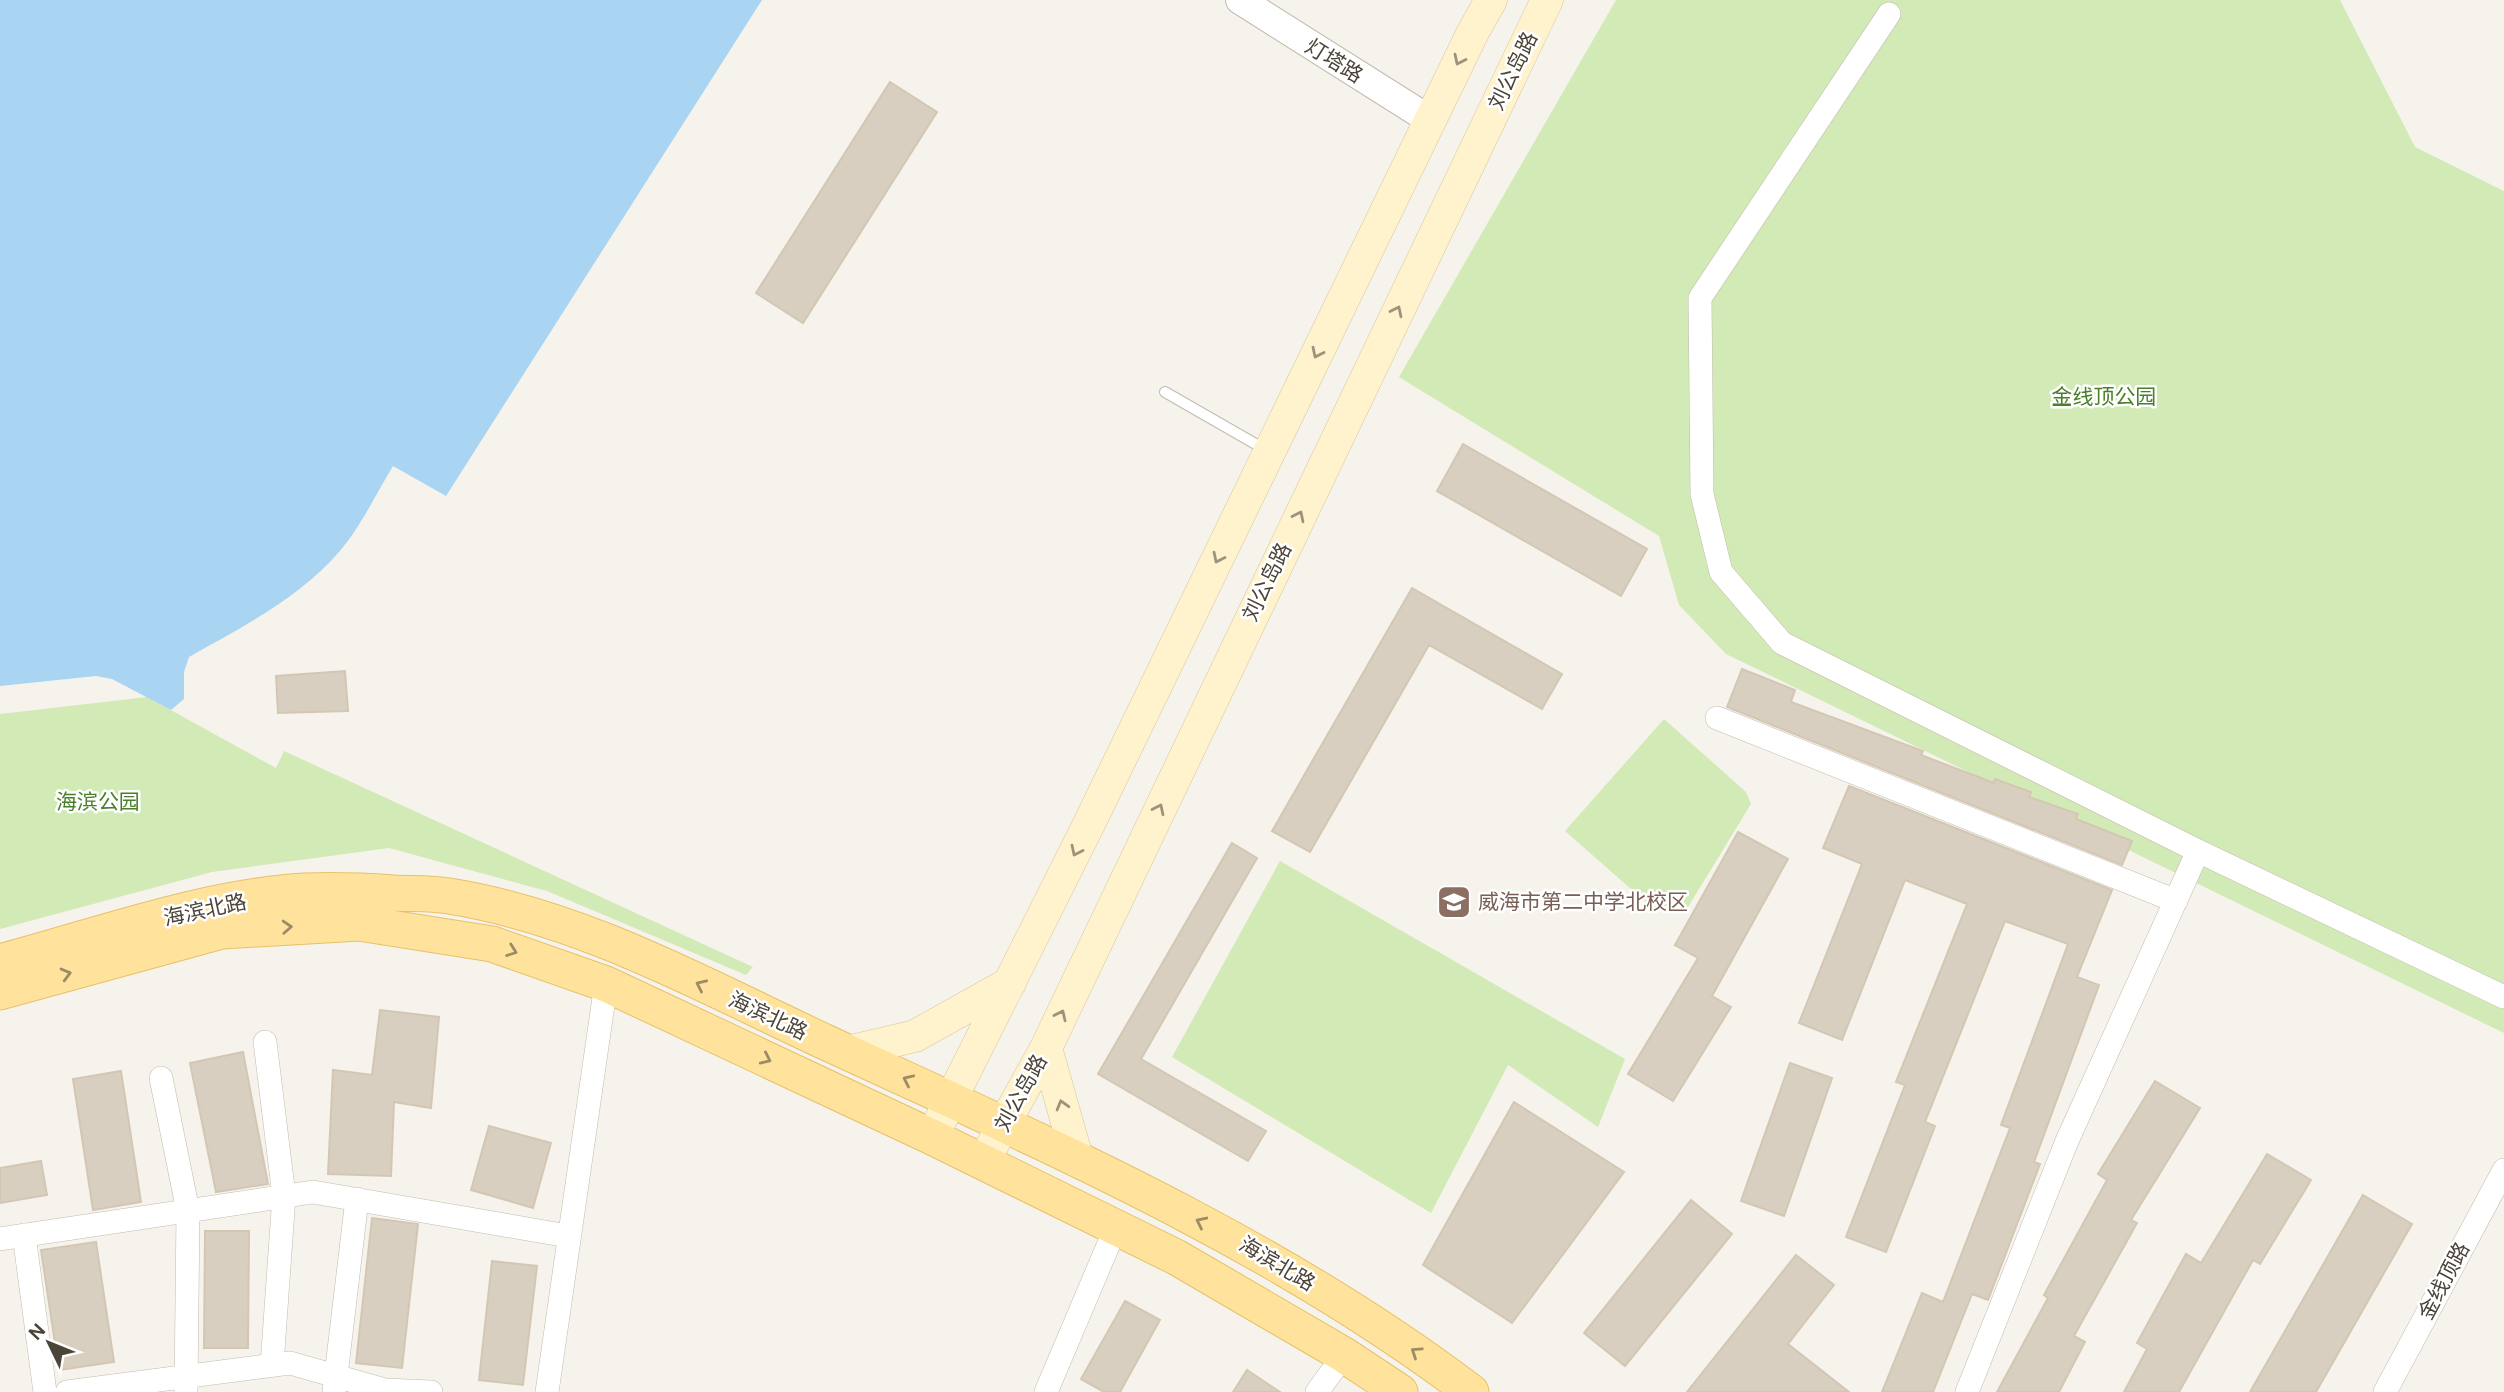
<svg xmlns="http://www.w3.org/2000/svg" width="2504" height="1392" viewBox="0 0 2504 1392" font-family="'DM Sans','Noto Sans SC',sans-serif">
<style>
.green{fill:#d2eab5}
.water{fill:#a9d4f2}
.building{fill:#d8cfc1;stroke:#d3c7b4;stroke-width:2}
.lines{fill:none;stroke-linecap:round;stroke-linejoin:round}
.service-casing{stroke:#c2bbae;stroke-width:12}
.minor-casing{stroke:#c2bbae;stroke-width:24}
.tertiary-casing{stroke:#c2bbae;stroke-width:30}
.secondary-casing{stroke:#d6c79b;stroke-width:33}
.primary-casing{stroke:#e6c16a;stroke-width:37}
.service{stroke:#fff;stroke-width:10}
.minor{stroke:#fff;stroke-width:23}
.tertiary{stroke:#fff;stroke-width:28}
.secondary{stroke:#fff3cd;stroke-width:32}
.primary{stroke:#ffe39c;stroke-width:35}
.oneway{stroke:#9c937c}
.oneway2{stroke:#9c8c66}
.labels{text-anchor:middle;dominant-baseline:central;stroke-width:5;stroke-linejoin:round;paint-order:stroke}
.street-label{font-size:21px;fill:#4b4439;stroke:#fff}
.park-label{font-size:21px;fill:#4a7f2a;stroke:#fff}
.education-label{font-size:21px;fill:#785e54;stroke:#fff;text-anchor:start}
</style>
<rect width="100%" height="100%" fill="#f6f3ec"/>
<!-- green -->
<path class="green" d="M 1616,0 L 2340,0 L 2415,147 L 2504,191 L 2504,1033 L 1726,654 L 1679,605 L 1659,536 L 1399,377 Z
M 147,697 L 276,768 L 284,751 L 753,967 L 746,975 L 547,891 L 389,848 L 212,872 L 0,929 L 0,714 Z
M 1664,719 L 1746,792 L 1751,804 L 1685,912 L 1666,913 L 1647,903 L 1565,831 Z
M 1280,861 L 1625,1059 L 1598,1127 L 1508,1065 L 1431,1213 L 1172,1057 Z"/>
<!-- water -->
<path class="water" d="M 0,0 L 762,0 L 446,496 L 393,466 C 376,494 360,528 339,552 C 298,599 242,627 189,657 L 184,672 L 184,699 L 171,710 L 112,679 L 96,676 L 0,686 Z"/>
<!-- building -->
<path class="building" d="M 890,82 L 937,112 L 803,323 L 756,293 Z
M 1463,444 L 1647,549 L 1621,596 L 1437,491 Z
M 1412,588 L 1562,674 L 1542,709 L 1429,645 L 1310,852 L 1272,831 Z
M 1742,669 L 1795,690 L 1791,702 L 1923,751 L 1921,755 L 1994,783 L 1995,779 L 2031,792 L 2029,797 L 2078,814 L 2076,819 L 2132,841 L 2122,865 L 1727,707 Z
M 345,671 L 348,711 L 278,713 L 276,676 Z
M 1849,786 L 2112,890 L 2077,977 L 2099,985 L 2034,1162 L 2040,1164 L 1988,1300 L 1972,1294 L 1933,1392 L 1882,1392 L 1922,1293 L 1943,1302 L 2010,1128 L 2001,1125 L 2068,944 L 2005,921 L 1925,1122 L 1935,1126 L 1886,1252 L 1846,1237 L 1905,1085 L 1896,1082 L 1967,904 L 1905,880 L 1842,1040 L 1799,1023 L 1862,864 L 1823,848 Z
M 1738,832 L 1788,859 L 1712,996 L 1731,1007 L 1673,1101 L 1628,1074 L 1698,958 L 1675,945 Z
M 1232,843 L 1257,858 L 1141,1059 L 1266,1131 L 1248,1161 L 1098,1074 Z
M 380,1010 L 439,1017 L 431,1108 L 394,1102 L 391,1176 L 328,1174 L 333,1070 L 372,1075 Z
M 243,1052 L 268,1184 L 216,1192 L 190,1063 Z
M 1790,1063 L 1832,1078 L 1784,1216 L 1741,1201 Z
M 121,1071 L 141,1202 L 93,1210 L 73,1079 Z
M 2155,1081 L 2200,1108 L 2131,1220 L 2137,1223 L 2074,1336 L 2085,1342 L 2059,1392 L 1997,1392 L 2048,1298 L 2044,1295 L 2107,1180 L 2098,1174 Z
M 1514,1102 L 1624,1172 L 1512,1323 L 1423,1265 Z
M 489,1126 L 551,1143 L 533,1208 L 471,1190 Z
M 2267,1154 L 2311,1180 L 2260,1264 L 2253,1260 L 2179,1392 L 2124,1392 L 2147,1349 L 2137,1343 L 2186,1254 L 2201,1263 Z
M 41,1161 L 47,1195 L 0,1203 L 0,1168 Z
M 2363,1195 L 2412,1224 L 2316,1392 L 2250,1392 Z
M 1691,1200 L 1732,1234 L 1625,1366 L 1584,1333 Z
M 372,1218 L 418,1224 L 402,1368 L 356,1363 Z
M 205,1231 L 249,1231 L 248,1348 L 204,1348 Z
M 96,1242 L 114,1362 L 59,1370 L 41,1250 Z
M 1796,1255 L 1834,1285 L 1788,1344 L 1849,1392 L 1687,1392 Z
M 492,1261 L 537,1266 L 523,1385 L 479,1380 Z
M 1125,1301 L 1160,1320 L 1120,1392 L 1104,1392 L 1081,1379 Z
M 1247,1370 L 1280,1392 L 1233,1392 Z"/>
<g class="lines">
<!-- service casing -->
<g class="service-casing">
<path id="service" d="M 1165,392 L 1266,450"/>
</g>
<!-- minor casing -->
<g class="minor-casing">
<path id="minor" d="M 1889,14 L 1700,298 L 1702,494 L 1721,572 L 1782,643 L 2198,851 L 2504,997
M 1717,718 L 2176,901
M 265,1042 L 284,1196 L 272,1365
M 161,1078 L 188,1211 L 186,1392
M 24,1235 L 45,1392
M 0,1239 L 313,1192 L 568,1236
M 67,1392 L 290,1363 L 385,1390 L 431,1392
M 334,1392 L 357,1199
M 547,1392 L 606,984
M 1046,1392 L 1116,1227
M 1317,1392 L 1344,1355
M 1967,1392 L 2067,1141 L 2198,851
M 2385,1392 L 2504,1170"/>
</g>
<!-- tertiary casing -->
<g class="tertiary-casing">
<path id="tertiary" d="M 1240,0 L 1430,120"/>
</g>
<!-- secondary casing -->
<g class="secondary-casing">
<path id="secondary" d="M 1046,1048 L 1078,1161
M 847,1052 L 915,1036 L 1010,983
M 932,1137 L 1087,828 L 1473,32 L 1491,0
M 983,1162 L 1046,1048 L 1547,0"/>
</g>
<!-- primary casing -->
<g class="primary-casing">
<path id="primary" d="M 0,962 C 97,936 204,897 305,891 C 334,890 364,891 393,893 C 412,894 431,893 449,896 C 581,917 703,985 823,1041 C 1046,1144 1275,1243 1471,1392
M 0,992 L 222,931 L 359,923 L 492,944 L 606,984 L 932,1137 L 1176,1257 L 1344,1355 L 1400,1392"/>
</g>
<!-- service -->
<use href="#service" class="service"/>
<!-- minor -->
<use href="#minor" class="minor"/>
<!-- tertiary -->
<use href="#tertiary" class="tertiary"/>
<!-- secondary -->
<use href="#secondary" class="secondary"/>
<!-- primary -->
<use href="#primary" class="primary"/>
</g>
<!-- one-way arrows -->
<defs><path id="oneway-chevron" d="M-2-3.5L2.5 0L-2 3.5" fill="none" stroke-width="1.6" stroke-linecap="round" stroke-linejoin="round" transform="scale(1.75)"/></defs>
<g class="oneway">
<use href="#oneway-chevron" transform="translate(1459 60) rotate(116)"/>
<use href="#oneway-chevron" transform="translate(1397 311) rotate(-64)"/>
<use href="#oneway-chevron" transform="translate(1317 353) rotate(116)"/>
<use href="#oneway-chevron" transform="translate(1299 516) rotate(-64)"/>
<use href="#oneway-chevron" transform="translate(1218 558) rotate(116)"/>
<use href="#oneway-chevron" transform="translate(1159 809) rotate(-64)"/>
<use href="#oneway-chevron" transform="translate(1076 851) rotate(116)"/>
<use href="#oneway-chevron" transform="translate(1061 1015) rotate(-65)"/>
<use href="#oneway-chevron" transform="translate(1062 1105) rotate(-106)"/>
</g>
<g class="oneway2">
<use href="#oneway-chevron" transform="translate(287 927) rotate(-3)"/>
<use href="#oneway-chevron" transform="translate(512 951) rotate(20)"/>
<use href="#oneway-chevron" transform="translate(66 974) rotate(-15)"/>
<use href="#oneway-chevron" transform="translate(701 985) rotate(-155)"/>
<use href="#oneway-chevron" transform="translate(766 1059) rotate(25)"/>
<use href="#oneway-chevron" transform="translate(908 1080) rotate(-155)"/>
<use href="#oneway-chevron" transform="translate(1201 1222) rotate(-154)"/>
<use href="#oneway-chevron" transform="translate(1416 1352) rotate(-146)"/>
</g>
<!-- icons -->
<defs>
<g id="school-square" transform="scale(1.75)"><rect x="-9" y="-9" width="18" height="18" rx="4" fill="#8d6e63" stroke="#fff"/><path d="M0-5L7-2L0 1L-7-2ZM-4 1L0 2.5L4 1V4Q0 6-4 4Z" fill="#fff"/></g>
</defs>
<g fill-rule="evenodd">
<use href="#school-square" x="1454" y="902"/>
</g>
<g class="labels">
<!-- street labels -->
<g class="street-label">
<text transform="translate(1334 61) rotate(32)">灯塔路</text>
<text transform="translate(1513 71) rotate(-64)">刘公岛路</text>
<text transform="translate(1267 582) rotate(-64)">刘公岛路</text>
<text transform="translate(205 910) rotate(-12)">海滨北路</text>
<text transform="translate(768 1016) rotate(25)">海滨北路</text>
<text transform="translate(1021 1093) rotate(-61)">刘公岛路</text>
<text transform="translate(1277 1264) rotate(31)">海滨北路</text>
<text transform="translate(2444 1281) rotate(-62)">金线顶路</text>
</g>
<!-- park labels -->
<g class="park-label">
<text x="2104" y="397">金线顶公园</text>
<text x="98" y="802">海滨公园</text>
</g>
<!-- education labels -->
<g class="education-label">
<text x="1478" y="902">威海市第二中学北校区</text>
</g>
</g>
<!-- north arrow -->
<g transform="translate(49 1343) rotate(313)" stroke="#ffffff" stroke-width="5" paint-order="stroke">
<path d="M0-5L12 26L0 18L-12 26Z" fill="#4b4439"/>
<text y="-10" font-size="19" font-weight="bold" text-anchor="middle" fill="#4b4439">N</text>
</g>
</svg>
